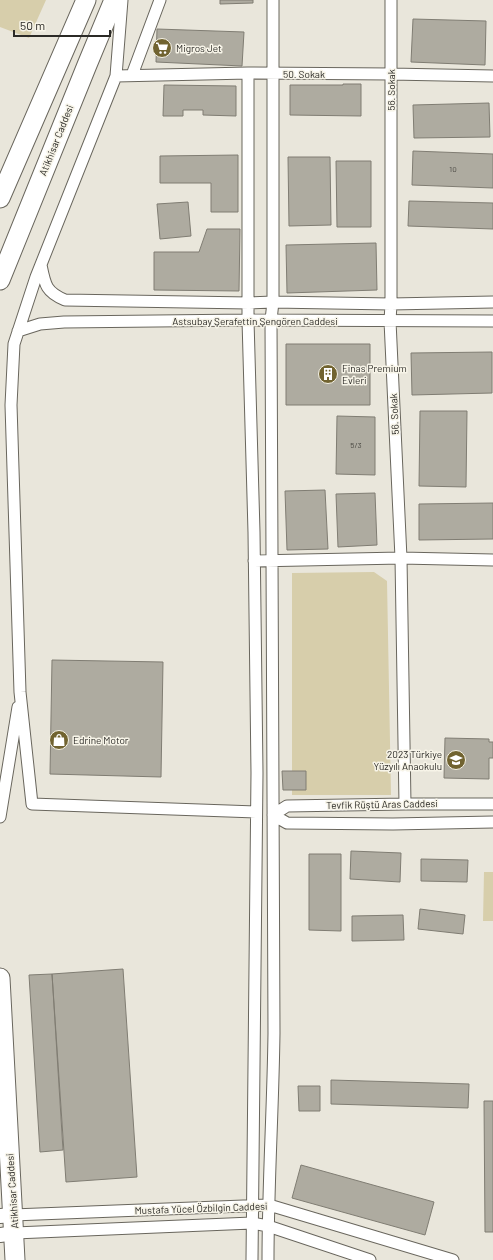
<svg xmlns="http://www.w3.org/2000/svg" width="493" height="1260" viewBox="0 0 493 1260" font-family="Barlow,sans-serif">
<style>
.green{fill:#d7ceab}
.building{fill:#aeaba0;stroke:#807d73}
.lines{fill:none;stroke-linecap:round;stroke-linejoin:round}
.minor-casing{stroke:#69665d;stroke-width:13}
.tertiary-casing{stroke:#69665d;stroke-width:16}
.trunk-casing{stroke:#69665d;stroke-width:21}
.minor{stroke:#fff;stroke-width:11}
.tertiary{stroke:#fff;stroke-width:14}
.trunk{stroke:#fff;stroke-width:19}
.labels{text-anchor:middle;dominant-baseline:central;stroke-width:3;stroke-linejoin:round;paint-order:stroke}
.number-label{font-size:8px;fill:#4c4a44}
.poi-label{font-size:10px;fill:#2b2a26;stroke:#f7f4e8;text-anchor:start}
.street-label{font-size:10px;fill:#2b2a26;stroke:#f7f4e8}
</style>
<rect width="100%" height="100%" fill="#e9e6db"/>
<!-- green -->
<path class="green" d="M 0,0 L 46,0 L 29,38 L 0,27 Z
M 374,572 L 387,581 L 391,795 L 292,795 L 292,573 Z
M 484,872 L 493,872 L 493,921 L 483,921 Z"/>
<!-- building -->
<path class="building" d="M 220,0 L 253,0 L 253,3 L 220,4 Z
M 413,19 L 486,21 L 485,65 L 411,62 Z
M 157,29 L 244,32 L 242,66 L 156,62 Z
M 343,84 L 361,84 L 361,116 L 290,115 L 290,85 L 343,85 Z
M 164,85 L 236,86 L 236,116 L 203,115 L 203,110 L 183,110 L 183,116 L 163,116 Z
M 489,103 L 490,137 L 414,138 L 413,105 Z
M 413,151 L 493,154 L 493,188 L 412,185 Z
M 238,155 L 238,212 L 211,212 L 211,183 L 160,183 L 160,156 Z
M 288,157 L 330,157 L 331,225 L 289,226 Z
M 336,161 L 371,161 L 371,227 L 337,227 Z
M 409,201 L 493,203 L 493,229 L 408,226 Z
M 188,202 L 191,236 L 160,239 L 157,204 Z
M 207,229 L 240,229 L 239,291 L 154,290 L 154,252 L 199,252 Z
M 376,243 L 377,290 L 287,293 L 286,245 Z
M 286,344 L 370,344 L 370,405 L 286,405 Z
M 492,352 L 492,393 L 412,395 L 411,353 Z
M 420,411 L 467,411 L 466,487 L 419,486 Z
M 337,416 L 375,417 L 375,475 L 336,474 Z
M 325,490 L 328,549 L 287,550 L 285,491 Z
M 375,493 L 377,545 L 338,547 L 336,494 Z
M 493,503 L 493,539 L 419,540 L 419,504 Z
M 52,660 L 163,662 L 161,777 L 50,774 Z
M 445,738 L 489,739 L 489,742 L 493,742 L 493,758 L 489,758 L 489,779 L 444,778 Z
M 282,771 L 306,771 L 306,790 L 283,790 Z
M 351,851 L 401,853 L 400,882 L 350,879 Z
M 309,854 L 341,854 L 341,931 L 309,930 Z
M 421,859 L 468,860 L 467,882 L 421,881 Z
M 420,909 L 465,915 L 463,934 L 418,929 Z
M 403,915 L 404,940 L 352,941 L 352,916 Z
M 123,969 L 137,1177 L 66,1182 L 52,974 Z
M 52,974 L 63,1150 L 40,1152 L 29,975 Z
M 331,1080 L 469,1084 L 468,1108 L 331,1104 Z
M 298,1086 L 320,1086 L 320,1111 L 299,1111 Z
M 484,1101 L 493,1101 L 493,1232 L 485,1232 Z
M 301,1165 L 434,1202 L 425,1235 L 292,1198 Z"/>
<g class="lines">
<!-- minor casing -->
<g class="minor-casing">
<path id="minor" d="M 122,0 L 116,76 L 36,277 L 14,344 L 11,405 L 20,692 L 32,804 L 256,812
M 391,0 L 391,304 L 390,321 L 401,558 L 405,804
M 248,73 L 248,320 L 254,532 L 257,773 L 252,1260
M 132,75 L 160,0
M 116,76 L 248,73 L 391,74 L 493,76
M 41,265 C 45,285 46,292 65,300 L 249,303 L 273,302 L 391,304 L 493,302
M 18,331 L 40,324 L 64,322 L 248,320 L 493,321
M 254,561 L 401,558 L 493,560
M 273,815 L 287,806 L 405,804 L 493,804
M 273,815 L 287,823 L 393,824 L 493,822
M 0,817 L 18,707
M 13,1215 L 269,1205 L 453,1260
M 15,1233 L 252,1223 L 268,1226 L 370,1260
M 268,1260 C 268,1184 273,1109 274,1033 C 275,796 273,558 271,320 L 273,302 L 273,0"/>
</g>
<!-- tertiary casing -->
<g class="tertiary-casing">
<path id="tertiary" d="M 0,1216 L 13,1215
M 0,1235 L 15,1233"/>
</g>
<!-- trunk casing -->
<g class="trunk-casing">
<path id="trunk" d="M 0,198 L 86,0
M 0,280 L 87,65 L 114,0
M 0,978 L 15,1260"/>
</g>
<!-- minor -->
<use href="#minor" class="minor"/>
<!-- tertiary -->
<use href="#tertiary" class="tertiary"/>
<!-- trunk -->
<use href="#trunk" class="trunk"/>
</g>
<!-- icons -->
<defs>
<g id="supermarket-disc" transform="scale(1)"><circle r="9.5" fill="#716330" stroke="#f7f4e8"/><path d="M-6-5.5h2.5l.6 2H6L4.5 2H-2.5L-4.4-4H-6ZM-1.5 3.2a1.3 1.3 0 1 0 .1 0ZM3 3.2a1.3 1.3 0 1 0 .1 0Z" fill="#fff"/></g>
<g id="building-disc" transform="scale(1)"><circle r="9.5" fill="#716330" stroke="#f7f4e8"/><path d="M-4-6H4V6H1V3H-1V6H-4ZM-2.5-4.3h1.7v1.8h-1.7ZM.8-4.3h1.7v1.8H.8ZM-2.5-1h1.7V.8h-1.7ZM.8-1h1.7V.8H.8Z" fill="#fff"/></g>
<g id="shop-disc" transform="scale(1)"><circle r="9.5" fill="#716330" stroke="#f7f4e8"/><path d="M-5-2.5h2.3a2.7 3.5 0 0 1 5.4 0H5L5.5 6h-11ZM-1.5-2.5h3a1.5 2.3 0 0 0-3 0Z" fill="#fff"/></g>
<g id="school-disc" transform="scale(1)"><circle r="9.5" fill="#716330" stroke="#f7f4e8"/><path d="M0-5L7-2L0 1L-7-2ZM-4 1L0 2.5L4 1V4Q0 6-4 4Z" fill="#fff"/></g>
</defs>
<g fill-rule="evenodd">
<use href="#supermarket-disc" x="162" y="48"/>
<use href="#building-disc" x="328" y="374"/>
<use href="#shop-disc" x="59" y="740"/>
<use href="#school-disc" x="456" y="760"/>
</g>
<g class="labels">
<!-- number labels -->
<g class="number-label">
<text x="453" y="169">10</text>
<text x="356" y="445">5/3</text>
</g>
<!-- poi labels -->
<g class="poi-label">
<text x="176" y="48">Migros Jet</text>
<text x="342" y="368">Finas Premium<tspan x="342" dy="12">Evleri</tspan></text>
<text x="73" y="740">Edrine Motor</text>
<text x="442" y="754" text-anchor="end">2023 Türkiye<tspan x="442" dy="12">Yüzyılı Anaokulu</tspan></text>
</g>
<!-- street labels -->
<g class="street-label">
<text x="304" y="74">50. Sokak</text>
<text transform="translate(391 90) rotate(-90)">56. Sokak</text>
<text transform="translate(56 140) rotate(-68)">Atikhisar Caddesi</text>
<text x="255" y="321">Astsubay Şerafettin Şengören Caddesi</text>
<text transform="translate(394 414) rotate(-93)">56. Sokak</text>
<text transform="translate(382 804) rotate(-1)">Tevfik Rüştü Aras Caddesi</text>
<text transform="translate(12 1191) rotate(-94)">Atikhisar Caddesi</text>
<text transform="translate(201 1208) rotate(-2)">Mustafa Yücel Özbilgin Caddesi</text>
</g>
</g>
<!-- scale -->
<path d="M14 30v6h96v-6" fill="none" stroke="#2b2a26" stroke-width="2"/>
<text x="20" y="30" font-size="12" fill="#2b2a26" stroke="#f7f4e8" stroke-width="3" paint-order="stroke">50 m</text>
</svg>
